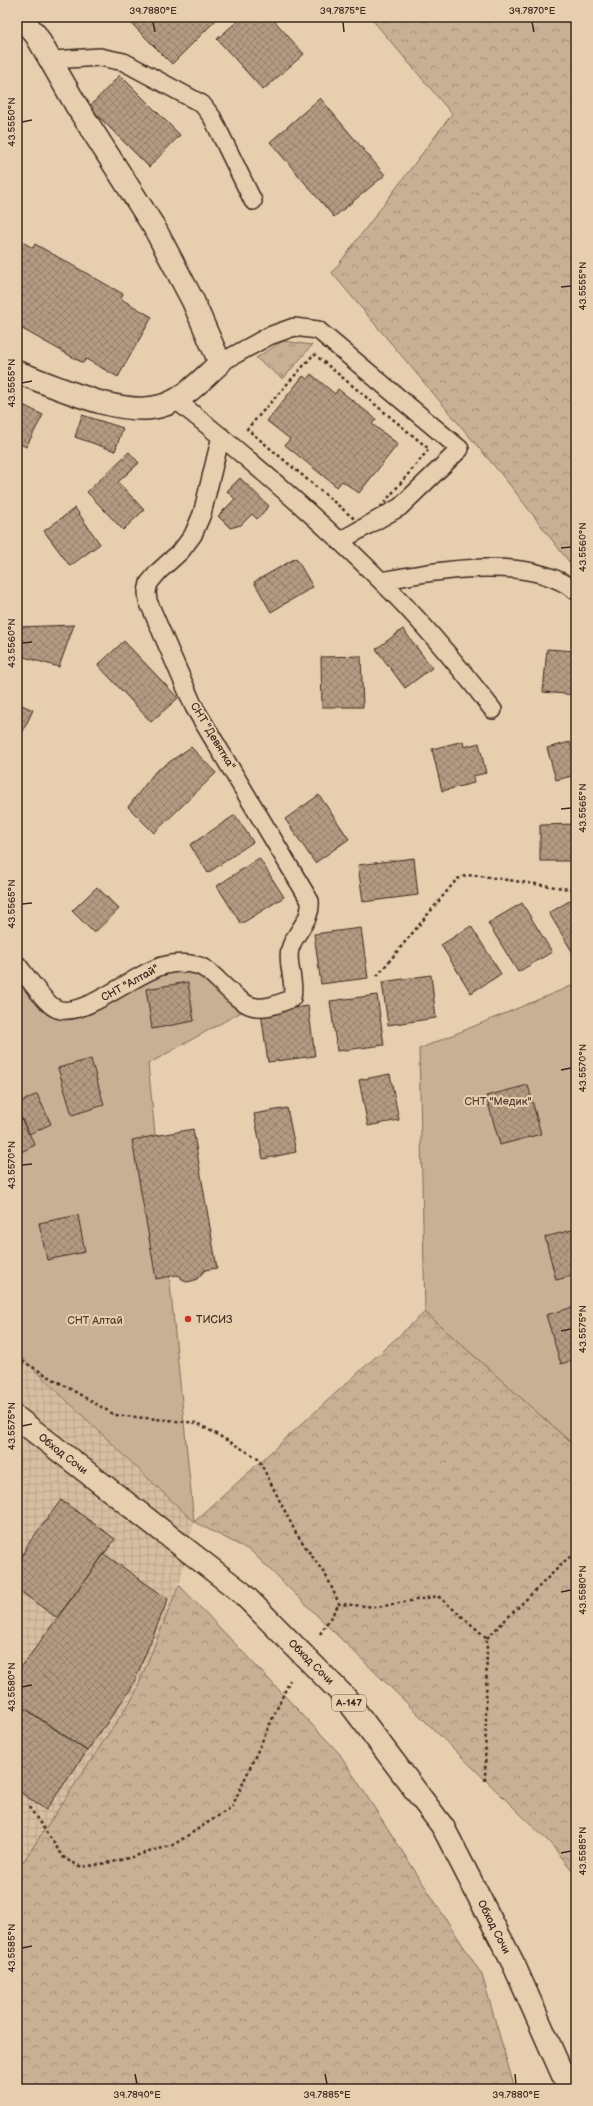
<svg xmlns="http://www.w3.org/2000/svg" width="593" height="2106" viewBox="0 0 593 2106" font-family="'Balsamiq Sans',sans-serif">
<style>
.industrial{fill:url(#industrial-grid)}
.forest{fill:url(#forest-crowns);stroke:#826d5a}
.park{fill:url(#park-tufts);stroke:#826d5a}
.garden{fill:#c8b095;stroke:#826d5a}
.building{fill:url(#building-cross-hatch);stroke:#3b2a1e}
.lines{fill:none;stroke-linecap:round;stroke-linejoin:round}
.lane-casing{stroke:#3b2a1e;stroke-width:20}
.street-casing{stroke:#3b2a1e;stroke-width:25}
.highway-casing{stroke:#3b2a1e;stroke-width:25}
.path{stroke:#3b2a1e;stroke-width:2.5;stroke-dasharray:3 3;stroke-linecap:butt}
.lane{stroke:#e7ceaf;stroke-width:17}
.street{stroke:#e7ceaf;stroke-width:22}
.highway{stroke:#e7ceaf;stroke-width:22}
.highway-bridge-casing{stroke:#3b2a1e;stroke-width:25;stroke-linecap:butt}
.highway-bridge{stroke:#e7ceaf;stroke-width:22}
.ticks{fill:none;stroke:#3b2a1e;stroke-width:1.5}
.poi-dot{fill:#c8321e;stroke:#e7ceaf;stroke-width:1.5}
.labels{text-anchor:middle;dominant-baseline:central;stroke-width:4;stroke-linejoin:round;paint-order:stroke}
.shield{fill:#e7ceaf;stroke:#6f5b4a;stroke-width:1}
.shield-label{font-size:10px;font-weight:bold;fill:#3b2a1e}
.street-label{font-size:11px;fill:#3b2a1e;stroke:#e7ceaf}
.park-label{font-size:11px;fill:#503e30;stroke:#e7ceaf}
.poi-label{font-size:11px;fill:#3b2a1e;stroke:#e7ceaf;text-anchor:start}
.neatline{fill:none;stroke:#3b2a1e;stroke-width:1.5}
.ticks-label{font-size:10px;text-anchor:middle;fill:#3b2a1e}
</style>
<defs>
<pattern id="industrial-grid" width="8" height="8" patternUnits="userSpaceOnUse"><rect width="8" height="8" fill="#d7bfa2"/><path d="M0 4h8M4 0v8" fill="none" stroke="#b9a48b"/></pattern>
<pattern id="forest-crowns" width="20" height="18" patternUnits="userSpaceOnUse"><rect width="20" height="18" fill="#c8b095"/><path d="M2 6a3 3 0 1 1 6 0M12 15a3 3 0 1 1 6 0" fill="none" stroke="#a48f79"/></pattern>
<pattern id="park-tufts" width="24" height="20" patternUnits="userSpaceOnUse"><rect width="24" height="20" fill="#c8b095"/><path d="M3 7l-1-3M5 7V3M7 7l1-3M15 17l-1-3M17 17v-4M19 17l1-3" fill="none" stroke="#a48f79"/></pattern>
<pattern id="building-cross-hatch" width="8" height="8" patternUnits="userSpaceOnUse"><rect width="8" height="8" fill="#b39b82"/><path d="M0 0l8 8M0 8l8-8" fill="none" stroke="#937f6a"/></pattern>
</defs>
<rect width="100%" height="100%" fill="#e7ceaf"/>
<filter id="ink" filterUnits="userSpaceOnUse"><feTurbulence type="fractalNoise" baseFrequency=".025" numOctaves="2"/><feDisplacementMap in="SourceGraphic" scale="8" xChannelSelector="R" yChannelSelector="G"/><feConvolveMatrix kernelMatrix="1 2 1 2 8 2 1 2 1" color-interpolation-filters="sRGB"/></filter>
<g filter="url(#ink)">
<!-- industrial -->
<path class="industrial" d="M 17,1353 L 194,1522 L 179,1585 L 134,1696 L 23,1863 L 17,1860 Z"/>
<!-- forest -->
<path class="forest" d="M 370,17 L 576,17 L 576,571 L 506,480 L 332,273 L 452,114 Z
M 425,1312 L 576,1447 L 576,1875 L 550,1843 L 251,1551 L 194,1522 Z
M 179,1585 L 339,1753 L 482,1975 L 515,2089 L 17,2089 L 17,1860 L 23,1862 L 134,1696 Z"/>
<!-- park -->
<path class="park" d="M 283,341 L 312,345 L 283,379 L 256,358 Z"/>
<!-- garden -->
<path class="garden" d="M 184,963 L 250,1007 L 148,1064 L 194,1522 L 17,1353 L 17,964 L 54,1008 Z
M 576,984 L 576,1447 L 425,1312 L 419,1049 Z"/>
<!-- building -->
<path class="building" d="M 125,17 L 219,17 L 172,64 Z
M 242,17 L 271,17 L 304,54 L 263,90 L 217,39 Z
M 120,75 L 180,135 L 149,167 L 89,107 Z
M 320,98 L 385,175 L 334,217 L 270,142 Z
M 17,239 L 33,248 L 35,244 L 123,294 L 121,299 L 152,317 L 118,377 L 86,359 L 83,363 L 17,326 Z
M 311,374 L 335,394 L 338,389 L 376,419 L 372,424 L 398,444 L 359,493 L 342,481 L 337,487 L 285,445 L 290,439 L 267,421 L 303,376 L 307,379 Z
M 17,402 L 43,415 L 26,447 L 17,442 Z
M 82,415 L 123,428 L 115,451 L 75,437 Z
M 129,452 L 139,463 L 118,482 L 144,510 L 123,530 L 87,492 Z
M 240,478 L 269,506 L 257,519 L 252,514 L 241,525 L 230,528 L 218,516 L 235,499 L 227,491 Z
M 75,508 L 100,544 L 70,566 L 44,531 Z
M 296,558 L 313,587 L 271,612 L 254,582 Z
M 74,625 L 59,667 L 17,655 L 17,627 Z
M 403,629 L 432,668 L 405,688 L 376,649 Z
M 124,641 L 178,698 L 151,722 L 98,665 Z
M 547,649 L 576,651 L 576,695 L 543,692 Z
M 361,656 L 363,707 L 322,707 L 321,657 Z
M 17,703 L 33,710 L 17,744 Z
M 463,741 L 464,747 L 479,743 L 486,773 L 473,776 L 474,783 L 442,791 L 432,749 Z
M 570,742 L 576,764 L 576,775 L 556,780 L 547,748 Z
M 191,747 L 216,773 L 154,833 L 128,807 L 155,772 Z
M 319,795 L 349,839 L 315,863 L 285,819 Z
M 235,815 L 253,842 L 208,873 L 190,845 Z
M 576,824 L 576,861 L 540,861 L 540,825 Z
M 259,858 L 284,897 L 241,924 L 217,886 Z
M 414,858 L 418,895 L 363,902 L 358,865 Z
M 97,887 L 119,909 L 94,933 L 72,911 Z
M 576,897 L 576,958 L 549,913 Z
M 522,903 L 552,952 L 518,972 L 488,923 Z
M 471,926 L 501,974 L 471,993 L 441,945 Z
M 361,928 L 368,978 L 321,984 L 314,934 Z
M 431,975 L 436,1018 L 388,1025 L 382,982 Z
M 188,982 L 194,1021 L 152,1029 L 146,989 Z
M 377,995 L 384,1045 L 337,1051 L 330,1001 Z
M 308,1006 L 315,1056 L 268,1062 L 261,1013 Z
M 91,1059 L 104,1105 L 72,1115 L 58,1068 Z
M 390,1074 L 399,1120 L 368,1126 L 359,1080 Z
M 528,1085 L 541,1134 L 500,1145 L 486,1096 Z
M 37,1094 L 51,1124 L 29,1134 L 17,1110 L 17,1104 Z
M 287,1108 L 296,1152 L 263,1159 L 254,1114 Z
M 17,1110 L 35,1145 L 17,1154 Z
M 193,1129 L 217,1268 L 205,1270 L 197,1279 L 192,1281 L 186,1282 L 177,1275 L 156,1279 L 132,1140 Z
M 78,1215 L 85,1252 L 47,1260 L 39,1223 Z
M 576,1229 L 576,1275 L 556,1280 L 545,1237 Z
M 574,1307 L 576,1315 L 576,1359 L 561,1364 L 546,1315 Z
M 61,1500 L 115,1539 L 57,1618 L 17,1589 L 17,1571 L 26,1547 Z
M 104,1554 L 168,1599 L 132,1687 L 87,1751 L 17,1703 L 17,1673 Z
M 17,1703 L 87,1751 L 46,1810 L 17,1790 Z"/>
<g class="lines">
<!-- lane casing -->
<g class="lane-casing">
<path id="lane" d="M 52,60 L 100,57 L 124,62 L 202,104 L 212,117 L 253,201
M 220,363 L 269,336 L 294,327 L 318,330 L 460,449 L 400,507 L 340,541
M 176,400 C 247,457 316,516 380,580 C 421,620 458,665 493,710
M 381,581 C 436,571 528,553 576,591
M 17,964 C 25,974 45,1003 55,1008 C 81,1022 138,970 166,965 C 175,963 187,963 196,965 C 205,967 212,974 218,980 C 246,1007 254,1016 292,998 C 296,981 286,964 290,949 C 295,931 312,921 310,901 L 194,707 L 148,601 L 147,592 L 149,583 L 159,571 L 181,551 L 193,535 L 202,514 L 221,436"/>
</g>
<!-- street casing -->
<g class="street-casing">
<path id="street" d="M 17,372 C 55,386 122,418 161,406 C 184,400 203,378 220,363 L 193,301 L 154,227 L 76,105 L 36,35 L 20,17"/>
</g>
<!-- highway casing -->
<g class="highway-casing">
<path id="highway" d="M 17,1418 L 241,1592
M 443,1827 L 514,1965 L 569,2089"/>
</g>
<!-- path -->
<path class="path" d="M 314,354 L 429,449 L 364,527 L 247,429 Z
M 377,976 L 457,879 L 465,876 L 474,875 L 576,890
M 17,1358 L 115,1415 L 197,1423 L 258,1458 L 296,1533 L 328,1579 L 339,1604 L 377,1607 L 438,1596 L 487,1638 L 485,1783
M 320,1634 L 339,1604
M 487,1638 L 567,1559 L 576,1553
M 29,1807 L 65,1859 L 82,1867 L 118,1861 L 173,1845 L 232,1807 L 290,1680"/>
<!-- lane -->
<use href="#lane" class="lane"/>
<!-- street -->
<use href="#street" class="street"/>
<!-- highway -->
<use href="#highway" class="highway"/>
<!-- highway-bridge casing -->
<g class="highway-bridge-casing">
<path id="highway-bridge" d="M 241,1592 L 345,1697 L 443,1827"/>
</g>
<!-- highway-bridge -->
<use href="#highway-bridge" class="highway-bridge"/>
</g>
</g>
<!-- ticks -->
<path class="ticks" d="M 153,22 L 155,32M 343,22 L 344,32M 532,22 L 534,32M 22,122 L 32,120M 561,287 L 571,286M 22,383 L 32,381M 561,548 L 571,547M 22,643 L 32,642M 561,809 L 571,808M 22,904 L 32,903M 561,1070 L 571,1068M 22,1165 L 32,1164M 561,1331 L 571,1329M 22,1426 L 32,1424M 561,1592 L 571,1590M 22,1687 L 32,1685M 561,1853 L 571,1851M 22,1948 L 32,1946M 135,2074 L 137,2084M 325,2074 L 327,2084M 515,2074 L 516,2084"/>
<!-- markers -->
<circle class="poi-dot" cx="188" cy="1319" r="4"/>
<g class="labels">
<!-- shield labels -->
<rect class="shield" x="332" y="1695" width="34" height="16" rx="3"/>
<g class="shield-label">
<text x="349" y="1703">А-147</text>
</g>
<!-- street labels -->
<g class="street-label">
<text transform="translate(213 736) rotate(59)">СНТ "Девятка"</text>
<text transform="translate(130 983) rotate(-29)">СНТ "Алтай"</text>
<text transform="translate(63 1454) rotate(38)">Обход Сочи</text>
<text transform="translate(311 1662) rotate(45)">Обход Сочи</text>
<text transform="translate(494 1927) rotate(63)">Обход Сочи</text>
</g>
<!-- park labels -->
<g class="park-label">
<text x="498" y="1101">СНТ "Медик"</text>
<text x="95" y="1320">СНТ Алтай</text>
</g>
<!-- poi labels -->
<g class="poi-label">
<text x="196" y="1319">ТИСИЗ</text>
</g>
</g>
<!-- margin -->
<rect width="593" height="2106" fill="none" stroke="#e7ceaf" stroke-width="44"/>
<rect x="22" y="22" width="549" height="2062" class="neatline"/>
<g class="ticks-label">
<text x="153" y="14">39.7880°E</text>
<text x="343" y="14">39.7875°E</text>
<text x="532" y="14">39.7870°E</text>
<text transform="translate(11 122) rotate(-90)" y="4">43.5550°N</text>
<text transform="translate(582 286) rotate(-90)" y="4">43.5555°N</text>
<text transform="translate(11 383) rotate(-90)" y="4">43.5555°N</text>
<text transform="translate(582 547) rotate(-90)" y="4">43.5560°N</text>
<text transform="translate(11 643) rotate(-90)" y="4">43.5560°N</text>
<text transform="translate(582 808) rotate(-90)" y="4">43.5565°N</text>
<text transform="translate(11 904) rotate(-90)" y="4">43.5565°N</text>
<text transform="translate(582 1068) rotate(-90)" y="4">43.5570°N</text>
<text transform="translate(11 1165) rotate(-90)" y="4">43.5570°N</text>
<text transform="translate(582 1329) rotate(-90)" y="4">43.5575°N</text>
<text transform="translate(11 1426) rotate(-90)" y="4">43.5575°N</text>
<text transform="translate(582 1590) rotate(-90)" y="4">43.5580°N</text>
<text transform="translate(11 1687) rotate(-90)" y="4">43.5580°N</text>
<text transform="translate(582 1851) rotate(-90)" y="4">43.5585°N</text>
<text transform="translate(11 1948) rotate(-90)" y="4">43.5585°N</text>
<text x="137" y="2098">39.7890°E</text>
<text x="327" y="2098">39.7885°E</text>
<text x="516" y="2098">39.7880°E</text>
</g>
</svg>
